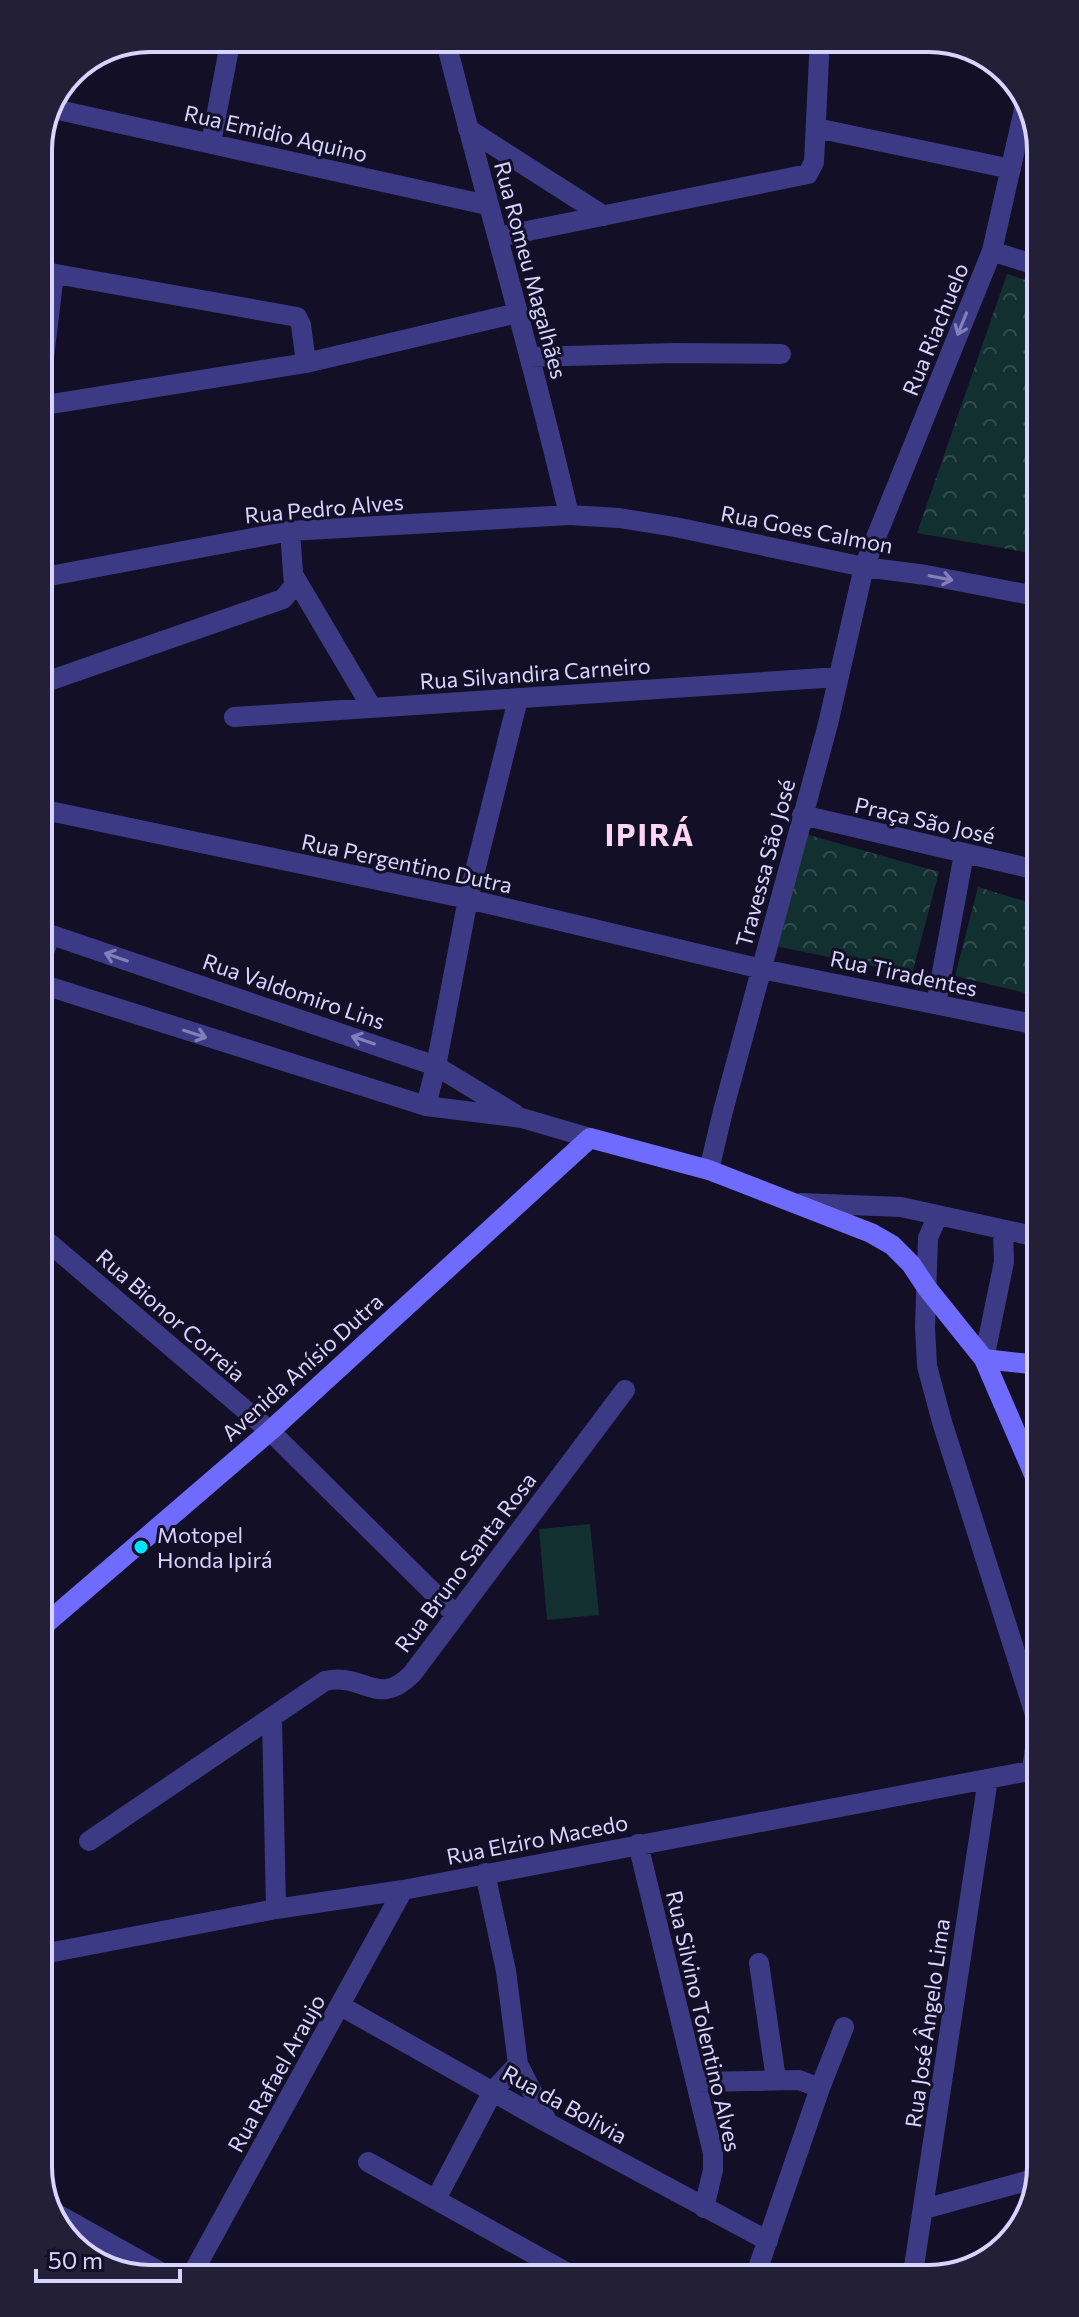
<svg xmlns="http://www.w3.org/2000/svg" width="1079" height="2317" viewBox="0 0 1079 2317" font-family="Commissioner,sans-serif">
<style>
.forest{fill:url(#forest-crowns)}
.garden{fill:#12302f}
.lines{fill:none;stroke-linecap:round;stroke-linejoin:round}
.minor{stroke:#3d3a85;stroke-width:20}
.tertiary{stroke:#3d3a85;stroke-width:20}
.secondary{stroke:#6f6bff;stroke-width:20}
.oneway{stroke:#837fbc}
.poi-dot{fill:#00e5ff;stroke:#130f26;stroke-width:3}
.labels{text-anchor:middle;dominant-baseline:central;stroke-width:6;stroke-linejoin:round;paint-order:stroke}
.street-label{font-size:22px;fill:#d9d4ff;stroke:#130f26}
.poi-label{font-size:22px;fill:#d9d4ff;stroke:#130f26;text-anchor:start}
.district-label{font-size:30px;font-weight:bold;letter-spacing:2px;fill:#ffd6f0;stroke:#130f26}
.rim{fill:none;stroke:#d9d4ff;stroke-width:4}
</style>
<defs>
<pattern id="forest-crowns" width="20" height="18" patternUnits="userSpaceOnUse" patternTransform="scale(2)"><rect width="20" height="18" fill="#12302f"/><path d="M2 6a3 3 0 1 1 6 0M12 15a3 3 0 1 1 6 0" fill="none" stroke="#344d4e"/></pattern>
</defs>
<rect width="100%" height="100%" fill="#130f26"/>
<!-- forest -->
<path class="forest" d="M 1007,274 L 1035,283 L 1036,554 L 917,533 Z
M 802,833 L 939,872 L 912,974 L 775,946 Z
M 978,887 L 1037,905 L 1038,996 L 955,976 Z"/>
<!-- garden -->
<path class="garden" d="M 590,1524 L 599,1615 L 547,1620 L 539,1529 Z"/>
<g class="lines">
<!-- minor -->
<path class="minor" d="M 445,38 C 485,197 532,355 569,515
M 54,109 L 487,205
M 816,128 L 1011,169
M 468,129 L 604,216
M 211,143 L 231,38
M 498,237 L 808,174 L 814,162 L 820,38
M 992,251 L 1035,265
M 39,271 L 297,317 L 301,325 L 306,363
M 530,357 L 675,353 L 781,354
M 39,399 L 54,274
M 39,406 L 306,363 L 517,313
M 294,576 L 372,708
M 39,578 L 290,531 L 569,515 L 619,518 L 675,527 L 864,567 L 926,575 L 1036,596
M 40,684 L 283,599 L 294,586 L 290,531
M 234,717 L 839,677
M 40,809 L 468,899 L 762,969 L 1038,1025
M 802,815 L 1037,870
M 41,959 L 51,935
M 936,1004 L 964,854
M 426,1106 L 436,1066 L 468,899 L 518,699
M 709,1170 L 723,1111 L 828,724 L 864,567 L 992,251 L 1026,101
M 800,1203 L 901,1207 L 1038,1237
M 937,1217 L 928,1238 L 925,1327 L 927,1366 L 942,1422 L 1038,1724 L 1032,1770
M 41,1236 L 270,1431 L 455,1614
M 984,1359 L 1004,1262 L 1003,1231
M 272,1718 L 276,1909
M 89,1841 L 325,1681 C 365,1672 377,1709 412,1674 L 625,1390
M 638,1844 L 713,2153 L 713,2170 L 704,2208
M 485,1873 L 506,1971 L 518,2064 L 548,2123
M 43,1954 L 276,1909 L 403,1890 L 1040,1769
M 759,1963 L 776,2079
M 341,2006 L 548,2123 L 768,2241
M 697,2082 L 799,2080 L 820,2088 L 756,2274
M 820,2088 L 844,2027
M 368,2162 L 573,2276
M 436,2199 L 493,2091 L 518,2064
M 48,2209 L 173,2279
M 924,2209 L 1038,2178
M 913,2273 L 988,1779
M 190,2278 L 403,1890"/>
<!-- tertiary -->
<path class="tertiary" d="M 40,931 L 436,1066 L 515,1114
M 41,984 L 426,1106 L 522,1118 L 590,1138"/>
<!-- secondary -->
<path class="secondary" d="M 984,1359 L 1039,1365
M 42,1627 L 270,1431 L 590,1138 L 709,1170 L 871,1233 L 892,1245 L 911,1264 L 927,1288 L 984,1359 L 1039,1486"/>
</g>
<!-- one-way arrows -->
<defs><path id="oneway-shaft" d="M-6 0H5M1.5-3L5.5 0L1.5 3" fill="none" stroke-width="1.6" stroke-linecap="round" stroke-linejoin="round" transform="scale(2)"/></defs>
<g class="oneway">
<use href="#oneway-shaft" transform="translate(962 324) rotate(112)"/>
<use href="#oneway-shaft" transform="translate(941 578) rotate(11)"/>
<use href="#oneway-shaft" transform="translate(116 957) rotate(-161)"/>
<use href="#oneway-shaft" transform="translate(195 1034) rotate(18)"/>
<use href="#oneway-shaft" transform="translate(363 1040) rotate(-161)"/>
</g>
<!-- markers -->
<circle class="poi-dot" cx="141" cy="1547" r="8"/>
<g class="labels">
<!-- street labels -->
<g class="street-label">
<text transform="translate(276 133) rotate(13)">Rua Emidio Aquino</text>
<text transform="translate(531 270) rotate(75)">Rua Romeu Magalhães</text>
<text transform="translate(935 329) rotate(-68)">Rua Riachuelo</text>
<text transform="translate(324 508) rotate(-5)">Rua Pedro Alves</text>
<text transform="translate(807 529) rotate(11)">Rua Goes Calmon</text>
<text transform="translate(535 673) rotate(-4)">Rua Silvandira Carneiro</text>
<text transform="translate(925 820) rotate(13)">Praça São José</text>
<text transform="translate(407 863) rotate(12)">Rua Pergentino Dutra</text>
<text transform="translate(765 863) rotate(-75)">Travessa São José</text>
<text transform="translate(904 973) rotate(12)">Rua Tiradentes</text>
<text transform="translate(294 991) rotate(19)">Rua Valdomiro Lins</text>
<text transform="translate(171 1315) rotate(41)">Rua Bionor Correia</text>
<text transform="translate(302 1367) rotate(-42)">Avenida Anísio Dutra</text>
<text transform="translate(465 1562) rotate(-53)">Rua Bruno Santa Rosa</text>
<text transform="translate(537 1839) rotate(-11)">Rua Elziro Macedo</text>
<text transform="translate(704 2021) rotate(77)">Rua Silvino Tolentino Alves</text>
<text transform="translate(927 2023) rotate(-82)">Rua José Ângelo Lima</text>
<text transform="translate(276 2073) rotate(-61)">Rua Rafael Araujo</text>
<text transform="translate(565 2104) rotate(29)">Rua da Bolivia</text>
</g>
<!-- poi labels -->
<g class="poi-label">
<text x="157" y="1534">Motopel<tspan x="157" dy="25">Honda Ipirá</tspan></text>
</g>
<!-- district labels -->
<g class="district-label">
<text x="650" y="833">IPIRÁ</text>
</g>
</g>
<!-- crop -->
<path d="M0 0H1079V2317H0ZM150 52H929A98 98 0 0 1 1027 150V2167A98 98 0 0 1 929 2265H150A98 98 0 0 1 52 2167V150A98 98 0 0 1 150 52Z" fill="#231f37" fill-rule="evenodd"/>
<path class="rim" d="M150 52H929A98 98 0 0 1 1027 150V2167A98 98 0 0 1 929 2265H150A98 98 0 0 1 52 2167V150A98 98 0 0 1 150 52Z"/>
<!-- scale -->
<path d="M36 2269v12h144v-12" fill="none" stroke="#d9d4ff" stroke-width="4"/>
<text x="48" y="2269" font-size="24" fill="#d9d4ff" stroke="#130f26" stroke-width="6" paint-order="stroke">50 m</text>
</svg>
